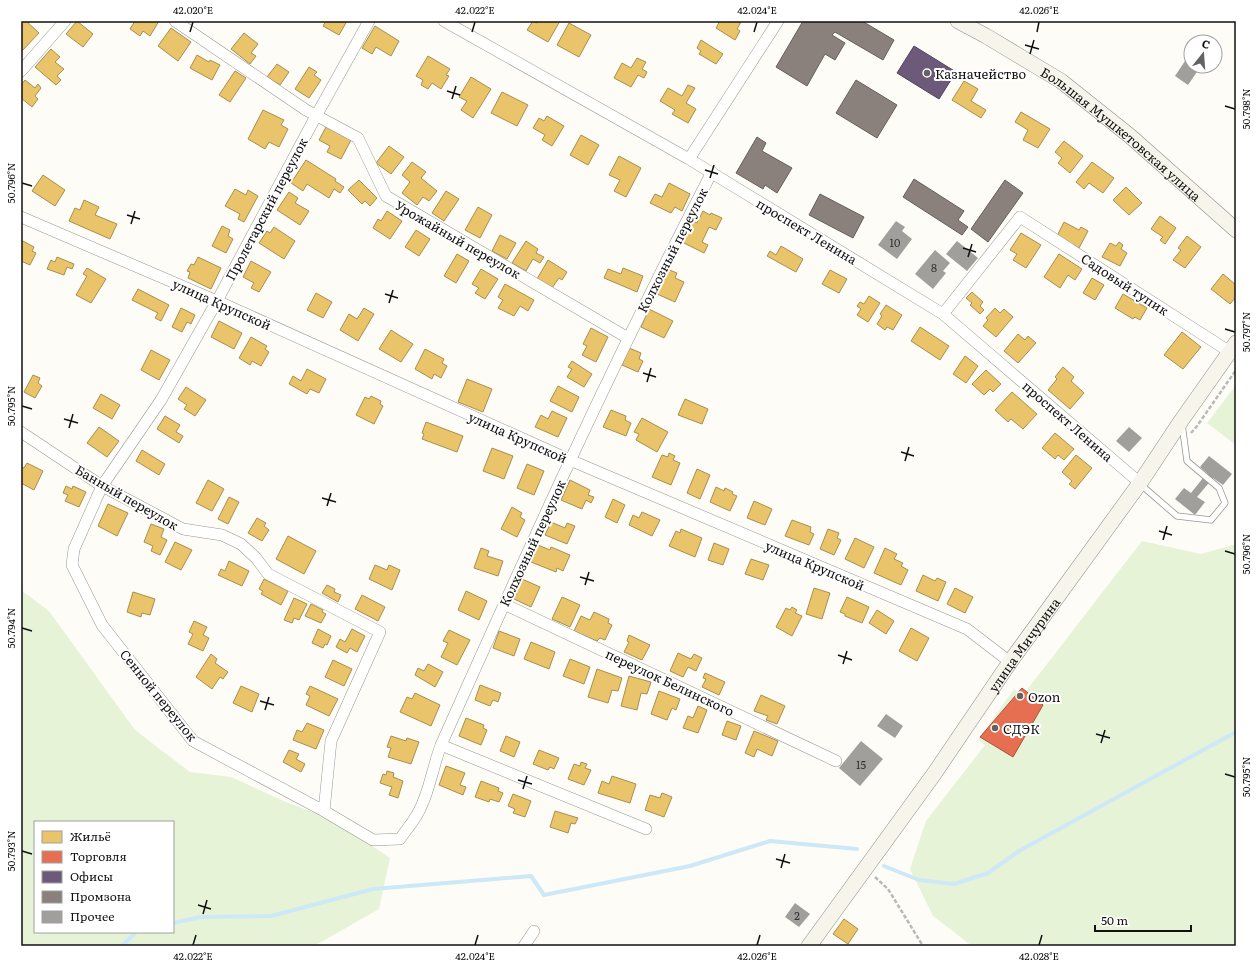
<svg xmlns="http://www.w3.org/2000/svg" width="1257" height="967" viewBox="0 0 1257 967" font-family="Literata,serif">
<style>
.green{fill:#e7f3d7;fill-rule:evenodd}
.homes{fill:#e9c46a;stroke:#a88e4f}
.shops{fill:#e76f51;stroke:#a7533e}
.offices{fill:#6d597a;stroke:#51435a}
.industry{fill:#8a817c;stroke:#665f5c}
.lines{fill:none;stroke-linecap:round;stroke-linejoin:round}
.stream{stroke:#cde8f7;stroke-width:4}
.building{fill:#a19f9c}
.lane-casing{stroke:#979795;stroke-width:7}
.street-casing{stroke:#979795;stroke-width:12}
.secondary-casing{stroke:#8e8d8b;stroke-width:16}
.path{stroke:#b9b9b8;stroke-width:2.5;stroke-dasharray:4 2;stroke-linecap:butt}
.lane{stroke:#fffffe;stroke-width:5.5}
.street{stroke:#fffffe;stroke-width:11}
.secondary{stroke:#f6f4eb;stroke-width:15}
.ticks{fill:none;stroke:#111;stroke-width:1.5}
.poi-dot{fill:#646362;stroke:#fff;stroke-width:1.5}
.labels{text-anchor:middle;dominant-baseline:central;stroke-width:4;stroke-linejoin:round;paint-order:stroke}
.number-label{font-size:11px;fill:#353434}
.poi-label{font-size:13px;fill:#111;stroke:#fff;text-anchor:start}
.street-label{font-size:13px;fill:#111;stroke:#fff}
.neatline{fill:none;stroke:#111;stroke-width:1.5}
.ticks-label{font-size:10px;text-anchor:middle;fill:#111}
</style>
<rect width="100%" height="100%" fill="#fdfcf7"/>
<!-- green -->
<path class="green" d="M 1236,385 L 1236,445 L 1207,423 Z
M 1142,541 L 1201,554 L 1236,544 L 1236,946 L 972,946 L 933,916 L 910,869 L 926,821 L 985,745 L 978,740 L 1014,689 L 1023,695 Z
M 21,590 L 49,611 L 135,730 L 190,772 L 231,777 L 286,802 L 334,820 L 390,858 L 379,909 L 314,946 L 21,946 ZM 35,822 L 173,822 L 173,932 L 35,932 Z"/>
<!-- homes -->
<path class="homes" d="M 21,21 L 26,21 L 39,33 L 21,52 Z
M 77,21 L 93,34 L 83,47 L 66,34 Z
M 135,21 L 159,21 L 150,36 L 143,31 L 140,36 L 130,29 Z
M 326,21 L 347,21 L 339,35 L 323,26 Z
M 533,21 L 537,23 L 538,21 L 560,21 L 548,42 L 527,30 Z
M 720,21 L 741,22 L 737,29 L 740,31 L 735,40 L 716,28 Z
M 569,23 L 591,35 L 579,57 L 557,45 Z
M 375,26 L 399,41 L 391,56 L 376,47 L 372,54 L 362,48 Z
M 171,28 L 191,42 L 178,61 L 158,46 Z
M 244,33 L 258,44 L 251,53 L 256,56 L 250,64 L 231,49 Z
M 701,40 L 723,54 L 716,64 L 699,54 L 701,51 L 697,48 Z
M 51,49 L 60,57 L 55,62 L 64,69 L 57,76 L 61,80 L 56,85 L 35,67 Z
M 197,55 L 209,62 L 210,60 L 220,65 L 212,80 L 190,68 Z
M 428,56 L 450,69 L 446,75 L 449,76 L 441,89 L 432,83 L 428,89 L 421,85 L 423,80 L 416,76 Z
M 637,58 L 646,62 L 642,69 L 647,72 L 644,78 L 638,75 L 631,87 L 614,78 L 622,63 L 631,68 Z
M 277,64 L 289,72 L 280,85 L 267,77 Z
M 309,67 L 317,72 L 314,75 L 321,80 L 309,98 L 295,89 Z
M 235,71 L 246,78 L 230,102 L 219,95 Z
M 471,77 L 491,89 L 473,118 L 461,110 L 467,101 L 459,97 Z
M 25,80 L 35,88 L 38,84 L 41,88 L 35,96 L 38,99 L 32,107 L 21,98 L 21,85 Z
M 964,81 L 978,89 L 971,101 L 986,110 L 981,118 L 952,100 Z
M 688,85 L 695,88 L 686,103 L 696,109 L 688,123 L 672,114 L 675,110 L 660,101 L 668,88 L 682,96 Z
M 502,92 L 528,105 L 517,126 L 491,113 Z
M 263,110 L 284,120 L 281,125 L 288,129 L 279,147 L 269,142 L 265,149 L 248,139 Z
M 1021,112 L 1050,129 L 1038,148 L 1023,140 L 1028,130 L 1015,122 Z
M 547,116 L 564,126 L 552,146 L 542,140 L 545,135 L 533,128 L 539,118 L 544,121 Z
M 326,127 L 351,140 L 341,159 L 327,152 L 330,146 L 319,140 Z
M 581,135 L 599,145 L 588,165 L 570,155 Z
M 1064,141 L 1083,156 L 1070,173 L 1058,163 L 1062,158 L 1055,152 Z
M 389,146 L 404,157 L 391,174 L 376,163 Z
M 619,156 L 641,168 L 626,197 L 614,191 L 620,180 L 609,175 Z
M 306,160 L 336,179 L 335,181 L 344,187 L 340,193 L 334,189 L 329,198 L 307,184 L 303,191 L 291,183 Z
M 412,162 L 426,172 L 421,178 L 437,191 L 429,201 L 423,197 L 417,205 L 402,193 L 410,182 L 402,175 Z
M 1092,162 L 1114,178 L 1103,193 L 1089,183 L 1084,189 L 1076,182 Z
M 43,175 L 65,190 L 55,206 L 32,191 Z
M 359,180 L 377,198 L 370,206 L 365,201 L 362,204 L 348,190 Z
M 669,183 L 690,194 L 682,211 L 675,207 L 671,213 L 650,203 L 655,194 L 662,197 Z
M 1126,187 L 1142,203 L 1129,215 L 1113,200 Z
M 235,189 L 246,195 L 248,190 L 258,196 L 244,222 L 238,219 L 240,214 L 225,206 Z
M 446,191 L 459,199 L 444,221 L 432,213 Z
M 289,192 L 298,198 L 295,203 L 309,211 L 300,225 L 277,210 Z
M 84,200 L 99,207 L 95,215 L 117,224 L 110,239 L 69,221 L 75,208 L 80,210 Z
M 478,207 L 492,215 L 480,238 L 465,230 Z
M 387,211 L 402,221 L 390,239 L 373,228 L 378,219 L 381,221 Z
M 703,211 L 710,215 L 711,213 L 722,218 L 716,230 L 709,227 L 702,242 L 708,245 L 704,253 L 680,241 L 691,220 L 697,223 Z
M 1160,216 L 1176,228 L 1165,244 L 1160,240 L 1163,237 L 1151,229 Z
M 1064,222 L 1079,230 L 1081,227 L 1088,231 L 1079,248 L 1057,236 Z
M 222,226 L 230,230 L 228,236 L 233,239 L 226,253 L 212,246 Z
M 274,227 L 295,241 L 284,259 L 259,243 L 267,231 L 270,233 Z
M 416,230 L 430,239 L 419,256 L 405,247 Z
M 1021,233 L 1041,245 L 1026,268 L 1013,260 L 1017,254 L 1010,250 Z
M 500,235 L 516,243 L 507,259 L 492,251 Z
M 1187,236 L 1201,247 L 1185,268 L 1173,260 L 1181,250 L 1178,248 Z
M 21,240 L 34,247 L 32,251 L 36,253 L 30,265 L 21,261 Z
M 526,241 L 538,249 L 536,253 L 544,257 L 540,263 L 533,259 L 526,271 L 512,263 Z
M 1119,242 L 1123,245 L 1121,249 L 1127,253 L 1120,266 L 1102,257 L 1110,243 L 1116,246 Z
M 781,246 L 803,259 L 796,272 L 767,256 L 770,251 L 776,255 Z
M 457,254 L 469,261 L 456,283 L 444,276 Z
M 1059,254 L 1082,269 L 1075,280 L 1068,275 L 1060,288 L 1044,277 Z
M 57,257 L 74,264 L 72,269 L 67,267 L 64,275 L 47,269 L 51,260 L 55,262 Z
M 198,257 L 221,268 L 211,289 L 188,278 L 190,272 L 187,271 L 191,264 L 194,265 Z
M 548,260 L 567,272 L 562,280 L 559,278 L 552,288 L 537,279 Z
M 251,261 L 271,272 L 259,292 L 251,288 L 254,283 L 243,277 Z
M 87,268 L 106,279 L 91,303 L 76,295 L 87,276 L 83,274 Z
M 623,268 L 643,276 L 637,292 L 604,278 L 608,269 L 621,274 Z
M 481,269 L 498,279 L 485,299 L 475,293 L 479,288 L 472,284 Z
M 667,269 L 677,273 L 675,278 L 684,282 L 675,302 L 657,294 Z
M 830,270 L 847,279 L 839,293 L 822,284 Z
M 1223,274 L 1236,285 L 1236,297 L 1230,304 L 1211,289 Z
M 1092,278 L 1104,285 L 1095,300 L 1083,293 Z
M 505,284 L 534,300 L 528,311 L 520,306 L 514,316 L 498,308 L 503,300 L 498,297 Z
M 138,289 L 169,305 L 161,321 L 155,318 L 158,313 L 132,300 Z
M 972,292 L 983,302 L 980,306 L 984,310 L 980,314 L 970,305 L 972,303 L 966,298 Z
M 316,293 L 332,302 L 323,318 L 307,310 Z
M 1123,294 L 1147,308 L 1140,320 L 1135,317 L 1133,319 L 1115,308 Z
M 869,296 L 880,303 L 868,322 L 857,315 L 861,309 L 857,306 L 860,302 L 864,304 Z
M 886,305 L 902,315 L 893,330 L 887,327 L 885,330 L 877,324 L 882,316 L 880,314 Z
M 181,308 L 195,315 L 191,324 L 187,322 L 182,332 L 172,327 Z
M 364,308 L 374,314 L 358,341 L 340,330 L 349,314 L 357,319 Z
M 995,308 L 1000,313 L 1004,309 L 1013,317 L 996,337 L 983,326 L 988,320 L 986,318 Z
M 649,309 L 673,321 L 664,338 L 641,327 Z
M 219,321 L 242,333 L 234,349 L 211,337 Z
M 920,327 L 949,346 L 940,360 L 911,341 Z
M 591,328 L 608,337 L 596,362 L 582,355 L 587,346 L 583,344 Z
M 391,330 L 413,344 L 401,362 L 379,349 Z
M 1182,332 L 1201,347 L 1183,369 L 1164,355 Z
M 1018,334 L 1025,340 L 1028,336 L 1036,343 L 1018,363 L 1004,351 Z
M 251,337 L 267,346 L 265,349 L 269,352 L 261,366 L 252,361 L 250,365 L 239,358 Z
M 629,348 L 641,353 L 639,359 L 643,361 L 638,372 L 622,365 Z
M 425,349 L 444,359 L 442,363 L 447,366 L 441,378 L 434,374 L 432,379 L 415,369 Z
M 151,350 L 170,360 L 159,380 L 141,370 Z
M 965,356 L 978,366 L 966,383 L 953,374 Z
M 572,361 L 592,374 L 584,387 L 567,377 L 572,369 L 568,367 Z
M 1063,367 L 1074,377 L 1071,381 L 1084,393 L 1070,409 L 1048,390 L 1057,379 L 1055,377 Z
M 307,369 L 326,379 L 319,393 L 310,389 L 307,394 L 289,384 L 293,376 L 301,381 Z
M 986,370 L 1001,384 L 993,392 L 990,389 L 984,395 L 972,384 Z
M 33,375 L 40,378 L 38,383 L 42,386 L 35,398 L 24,392 Z
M 467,379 L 492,389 L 483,412 L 458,402 Z
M 558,386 L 579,397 L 572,412 L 550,401 Z
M 186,387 L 206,400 L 195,416 L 184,409 L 187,405 L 178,399 Z
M 1012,392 L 1037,414 L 1023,429 L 1011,419 L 1008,422 L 995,410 Z
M 101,394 L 120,405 L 112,419 L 93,408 Z
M 371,396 L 381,401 L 380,404 L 383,406 L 374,424 L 356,415 L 365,397 L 369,399 Z
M 685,399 L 708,409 L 702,424 L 678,415 Z
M 611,410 L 626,416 L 625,420 L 631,423 L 626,436 L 603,427 Z
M 552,411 L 567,418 L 558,437 L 535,427 L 541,415 L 548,419 Z
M 165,416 L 180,425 L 176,432 L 183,436 L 179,443 L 157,429 Z
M 642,418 L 668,432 L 657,452 L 636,440 L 639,434 L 634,432 Z
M 426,422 L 463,436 L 457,452 L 422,439 L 424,434 L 422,433 Z
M 99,427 L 119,441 L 107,457 L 87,443 Z
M 1055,433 L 1074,449 L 1064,460 L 1058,455 L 1055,459 L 1042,448 Z
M 492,448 L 513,456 L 504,479 L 483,471 Z
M 142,450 L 165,464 L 159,475 L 136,461 Z
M 669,453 L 675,456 L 673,460 L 680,463 L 671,485 L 652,477 L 662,455 L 668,457 Z
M 1076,455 L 1092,468 L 1075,489 L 1069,484 L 1072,481 L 1062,472 Z
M 27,463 L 43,471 L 34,490 L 21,483 L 21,467 L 24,468 Z
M 527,464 L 544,471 L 534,495 L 517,488 Z
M 697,469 L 710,475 L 700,499 L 687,493 Z
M 208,480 L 224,489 L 212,511 L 196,503 Z
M 570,480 L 590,490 L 588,495 L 594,497 L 591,503 L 586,500 L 582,509 L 561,500 Z
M 66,486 L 72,489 L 73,486 L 86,492 L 79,507 L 65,501 L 68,495 L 63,493 Z
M 716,487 L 724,491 L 725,488 L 733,492 L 732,494 L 737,496 L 730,511 L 710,502 Z
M 229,497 L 239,502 L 228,524 L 218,519 Z
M 613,499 L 625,505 L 617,523 L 605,517 Z
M 754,501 L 772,509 L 765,525 L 747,518 Z
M 108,504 L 128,513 L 117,536 L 98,526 Z
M 512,507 L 522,513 L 520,517 L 525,520 L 517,537 L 501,529 Z
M 642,512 L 660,520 L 652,536 L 629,525 L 633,515 L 639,518 Z
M 257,518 L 266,523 L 264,526 L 269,530 L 262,541 L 248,533 Z
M 792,520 L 811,527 L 810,532 L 814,534 L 809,545 L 785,536 Z
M 551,522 L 565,528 L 567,523 L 575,526 L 567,544 L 545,535 Z
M 151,524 L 164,529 L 161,537 L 167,540 L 160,555 L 151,551 L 153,546 L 144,542 Z
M 681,529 L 702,538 L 695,557 L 669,546 L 676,531 L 680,533 Z
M 828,529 L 839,533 L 837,538 L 841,540 L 834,555 L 820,549 Z
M 288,536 L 316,551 L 304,574 L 276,559 Z
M 855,538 L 874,547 L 864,568 L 845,559 Z
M 175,542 L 192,550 L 181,570 L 165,562 Z
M 714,543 L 729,549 L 723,565 L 708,560 Z
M 538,545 L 550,550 L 551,547 L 570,555 L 563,571 L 557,568 L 556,572 L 531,562 Z
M 481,548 L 489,551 L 487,556 L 503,561 L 498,576 L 474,568 Z
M 885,548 L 897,554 L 894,559 L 903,563 L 901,566 L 908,570 L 901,585 L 874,573 Z
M 751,559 L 769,565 L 763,580 L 745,574 Z
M 229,561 L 249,571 L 242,586 L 218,575 L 221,569 L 225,571 Z
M 375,565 L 387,570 L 389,565 L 400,570 L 392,590 L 369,579 Z
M 923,575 L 935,581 L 937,578 L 946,582 L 938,601 L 916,591 Z
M 264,579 L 288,591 L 281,605 L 261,594 L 263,591 L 259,589 Z
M 522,579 L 540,587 L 531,607 L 514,599 Z
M 327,585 L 335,589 L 334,592 L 341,595 L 338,602 L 322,593 Z
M 814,588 L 830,593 L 822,619 L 806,614 Z
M 955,588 L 973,597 L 965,613 L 947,604 Z
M 466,591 L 487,601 L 479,620 L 458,610 Z
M 133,592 L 155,599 L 150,615 L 142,613 L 141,617 L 127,612 Z
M 362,595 L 385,607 L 378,621 L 355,609 Z
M 562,597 L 580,605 L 570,627 L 552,619 Z
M 847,597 L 869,607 L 862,623 L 845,616 L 845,614 L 840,612 Z
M 294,598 L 307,604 L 299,620 L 294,618 L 292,623 L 284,620 Z
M 311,604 L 323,610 L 322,612 L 326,614 L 321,623 L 305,616 Z
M 792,607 L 797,610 L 795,613 L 802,616 L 792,636 L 776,627 L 786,608 L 790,610 Z
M 877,610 L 894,621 L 886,634 L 869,623 Z
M 594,612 L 609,619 L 608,623 L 612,625 L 605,640 L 600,638 L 597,641 L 574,631 L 581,616 L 590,620 Z
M 194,621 L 207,627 L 203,635 L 209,638 L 203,651 L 188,644 L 193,634 L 189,632 Z
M 911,628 L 929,638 L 917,661 L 899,651 Z
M 318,629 L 331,636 L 327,645 L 325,644 L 323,648 L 312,643 Z
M 352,629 L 365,636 L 357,652 L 350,648 L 347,653 L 336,647 L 340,639 L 345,642 Z
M 449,630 L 470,640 L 457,665 L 441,657 L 448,643 L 443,641 Z
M 499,631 L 520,639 L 514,656 L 493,648 Z
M 629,635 L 650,645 L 642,660 L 624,652 L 629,642 L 627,641 Z
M 531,642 L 555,652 L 549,669 L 524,659 Z
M 678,653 L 691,659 L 694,654 L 702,658 L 696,671 L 688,667 L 683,677 L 670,671 Z
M 211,654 L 217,659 L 215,663 L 228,672 L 223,679 L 220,677 L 212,689 L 196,677 Z
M 570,659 L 590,667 L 584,684 L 563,676 Z
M 333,660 L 352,669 L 344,686 L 325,677 Z
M 428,664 L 443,672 L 435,687 L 415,675 L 418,668 L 424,671 Z
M 597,669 L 622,678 L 618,691 L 612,690 L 608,703 L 588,697 Z
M 705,673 L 725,682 L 719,695 L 702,687 L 706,679 L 703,678 Z
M 629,676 L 651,682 L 647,694 L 641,693 L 637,710 L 621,706 Z
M 480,685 L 501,693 L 498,702 L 493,700 L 490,706 L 475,700 Z
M 241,686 L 259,694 L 252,712 L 233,703 Z
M 310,686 L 338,699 L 329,716 L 306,705 L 310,696 L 306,694 Z
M 659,691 L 680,699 L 676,710 L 672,708 L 667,720 L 651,714 Z
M 415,693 L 440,705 L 431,726 L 400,712 L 407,697 L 412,699 Z
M 761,695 L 785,706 L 777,724 L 766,720 L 768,716 L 754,711 Z
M 698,706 L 707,710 L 698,733 L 683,728 L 688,716 L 693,718 Z
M 466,718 L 484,725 L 483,728 L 487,730 L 481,745 L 459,736 Z
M 727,721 L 741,726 L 736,740 L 722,735 Z
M 307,723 L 324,730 L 316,749 L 293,740 L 297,730 L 302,732 Z
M 754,731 L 778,741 L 772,756 L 757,749 L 754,757 L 745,753 Z
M 391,736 L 406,741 L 407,738 L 419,742 L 411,764 L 388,757 L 391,748 L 387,747 Z
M 506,736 L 520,742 L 514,757 L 500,751 Z
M 289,750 L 299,754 L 296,759 L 305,764 L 301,772 L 283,762 Z
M 539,750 L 559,758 L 554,769 L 550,767 L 548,770 L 533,764 Z
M 581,762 L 587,764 L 585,768 L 591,770 L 584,785 L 568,779 L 574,764 L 580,766 Z
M 446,766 L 465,773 L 460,785 L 466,787 L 463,795 L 439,785 Z
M 387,771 L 394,773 L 393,777 L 403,781 L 398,798 L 389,795 L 392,787 L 380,783 L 383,774 L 386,775 Z
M 612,776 L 636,784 L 630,803 L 598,793 L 602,781 L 609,784 Z
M 481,781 L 499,788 L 498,791 L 503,793 L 499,802 L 490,799 L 489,802 L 475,797 Z
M 662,793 L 672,797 L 664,817 L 645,810 L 650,795 L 660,798 Z
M 513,794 L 531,801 L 525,817 L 513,813 L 515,809 L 508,806 Z
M 555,811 L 578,818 L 575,824 L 571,823 L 568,833 L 550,827 Z
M 844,919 L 858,929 L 848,944 L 833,934 Z"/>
<!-- shops -->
<path class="shops" d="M 1022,688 L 1043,705 L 1013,757 L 980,737 Z"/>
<!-- offices -->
<path class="offices" d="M 914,46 L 956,72 L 939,99 L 897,73 Z"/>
<!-- industry -->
<path class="industry" d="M 803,21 L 862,21 L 894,40 L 883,60 L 835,32 L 832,35 L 845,43 L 835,60 L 825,54 L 807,86 L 776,67 Z
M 856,80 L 897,105 L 877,138 L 836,113 Z
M 757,137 L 766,143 L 762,151 L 792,168 L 777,193 L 765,185 L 763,189 L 736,173 Z
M 914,179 L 964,211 L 958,220 L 968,227 L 962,235 L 903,197 Z
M 1005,180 L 1023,193 L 988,242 L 971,229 Z
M 820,194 L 864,217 L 853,238 L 809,215 Z"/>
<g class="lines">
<!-- stream -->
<path class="stream" d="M 884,866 L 919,880 L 954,884 L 988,873 L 1019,851 L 1236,732
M 173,923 L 201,917 L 271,916 L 373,889 L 531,876 L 544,895 L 690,866 L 770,841 L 857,849
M 122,946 L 136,932"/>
</g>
<!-- building -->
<path class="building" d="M 1189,55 L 1191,56 L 1191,66 L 1201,66 L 1188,85 L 1175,76 Z
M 896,221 L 905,227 L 902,231 L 912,239 L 897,259 L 878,245 Z
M 957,241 L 978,258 L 967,271 L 946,254 Z
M 935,250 L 950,263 L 943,271 L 946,273 L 933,289 L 915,274 Z
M 1129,427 L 1142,438 L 1129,452 L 1116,441 Z
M 1209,456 L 1232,474 L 1223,485 L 1213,478 L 1197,497 L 1205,502 L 1195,515 L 1175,499 L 1184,488 L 1191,493 L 1207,473 L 1200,467 Z
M 886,714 L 903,726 L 895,738 L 877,726 Z
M 861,741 L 883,759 L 860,786 L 839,768 Z
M 795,903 L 810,914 L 799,927 L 785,917 Z"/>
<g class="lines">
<!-- lane casing -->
<g class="lane-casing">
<path id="lane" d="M 1140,484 L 1177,516 L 1211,520 L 1225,503 L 1219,488 L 1187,461 L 1182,424"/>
</g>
<!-- street casing -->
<g class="street-casing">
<path id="street" d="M 175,21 L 306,110 L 358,138 L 386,196 L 628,338
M 369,21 L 316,116 L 217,301 L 161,400 L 102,486 L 74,549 L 72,565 L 102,625 L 193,741 L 324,811 L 373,840 L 400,839 C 404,833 409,827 413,821 C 428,800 432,769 441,745 C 527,552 614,360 712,172
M 444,21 L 689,159 L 943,314 L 1140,483
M 21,71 L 65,21
M 689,159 L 778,21
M 21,217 L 217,301 L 570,460 L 967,629 L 1010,662
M 943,314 L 1020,217 L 1230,352
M 21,432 L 102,486 L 183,529 L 222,535 L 241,544 L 256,558 L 268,574 L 380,632 L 331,741 L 324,811
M 504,604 L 836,761
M 441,745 L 646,829
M 524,946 L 534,931"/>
</g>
<!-- secondary casing -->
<g class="secondary-casing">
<g id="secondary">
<path id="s1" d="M 958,21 L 986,36 L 1061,81 L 1130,136 L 1236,230"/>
<path id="s2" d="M 809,946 L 934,774 L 1010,662 L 1140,483 L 1181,421 L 1236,343"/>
</g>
</g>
<!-- path -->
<path class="path" d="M 1191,433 L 1197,426 L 1236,370
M 875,877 L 888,889 L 923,946"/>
<!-- lane -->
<use href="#lane" class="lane"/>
<!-- street -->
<use href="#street" class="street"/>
<!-- secondary -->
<use href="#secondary" class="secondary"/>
</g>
<!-- ticks -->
<path class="ticks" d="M 190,32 L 193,22M 472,32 L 475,22M 754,32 L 757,22M 1037,32 L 1039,22M 1025,45 L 1039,49M 1030,54 L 1034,40M 447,91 L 460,95M 452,99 L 456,86M 1225,106 L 1235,109M 705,170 L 718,174M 710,178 L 714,165M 22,183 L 32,186M 127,215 L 140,219M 131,224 L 135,211M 963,248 L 976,252M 968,257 L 972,244M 385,294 L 398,298M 389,303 L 393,290M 1225,329 L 1235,332M 643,373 L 656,377M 647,382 L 651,368M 22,406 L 32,409M 64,419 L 78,423M 69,428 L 73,414M 901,452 L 914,456M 905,461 L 909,447M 322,498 L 336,502M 327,506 L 331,493M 1159,531 L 1172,535M 1163,540 L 1167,526M 1225,551 L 1235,554M 580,577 L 594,581M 585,585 L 589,572M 22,628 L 32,631M 838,655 L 852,660M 843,664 L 847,651M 260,701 L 274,705M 265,710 L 269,697M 1096,734 L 1110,738M 1101,743 L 1105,730M 1225,774 L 1235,777M 518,780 L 532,784M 523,789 L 527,776M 22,851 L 32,854M 776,859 L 790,863M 781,868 L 785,854M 198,905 L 211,909M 203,914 L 207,900M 193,945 L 196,935M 475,945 L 478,935M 757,945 L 760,935M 1039,945 L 1042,935"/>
<!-- markers -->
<g class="poi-dot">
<circle cx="927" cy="73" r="4"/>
<circle cx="1020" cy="696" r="4"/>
<circle cx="995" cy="728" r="4"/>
</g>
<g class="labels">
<!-- number labels -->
<g class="number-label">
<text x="895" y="242">10</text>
<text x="934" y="267">8</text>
<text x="861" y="764">15</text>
<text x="797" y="915">2</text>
</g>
<!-- poi labels -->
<g class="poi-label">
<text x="935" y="73">Казначейство</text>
<text x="1028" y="696">Ozon</text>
<text x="1003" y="728">СДЭК</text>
</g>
<!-- street labels -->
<g class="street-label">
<text stroke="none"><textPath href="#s1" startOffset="199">Большая Мушкетовская улица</textPath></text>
<text transform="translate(266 209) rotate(-62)">Пролетарский переулок</text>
<text transform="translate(807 231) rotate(31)">проспект Ленина</text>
<text transform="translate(458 239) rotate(30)">Урожайный переулок</text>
<text transform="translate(672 250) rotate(-63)">Колхозный переулок</text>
<text transform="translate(1125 284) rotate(33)">Садовый тупик</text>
<text transform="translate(222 304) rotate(24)">улица Крупской</text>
<text transform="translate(1068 421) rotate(41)">проспект Ленина</text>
<text transform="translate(518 437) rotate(24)">улица Крупской</text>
<text transform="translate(127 497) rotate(30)">Банный переулок</text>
<text transform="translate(532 543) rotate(-65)">Колхозный переулок</text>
<text transform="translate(815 565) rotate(23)">улица Крупской</text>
<text stroke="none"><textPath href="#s2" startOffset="370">улица Мичурина</textPath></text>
<text transform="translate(670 682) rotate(25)">переулок Белинского</text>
<text transform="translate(159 695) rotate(51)">Сенной переулок</text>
</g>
</g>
<!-- border -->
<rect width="1257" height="967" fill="none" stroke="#ffffff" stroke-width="44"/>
<!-- legend -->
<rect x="34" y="821" width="140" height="112" fill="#ffffff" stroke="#a0a0a0"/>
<rect x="42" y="831" width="20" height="12" fill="#e9c46a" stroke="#a0a0a0"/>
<text x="70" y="841" font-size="12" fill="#111111">Жильё</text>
<rect x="42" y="851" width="20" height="12" fill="#e76f51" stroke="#a0a0a0"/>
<text x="70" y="861" font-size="12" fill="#111111">Торговля</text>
<rect x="42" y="871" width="20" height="12" fill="#6d597a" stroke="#a0a0a0"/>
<text x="70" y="881" font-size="12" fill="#111111">Офисы</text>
<rect x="42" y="891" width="20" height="12" fill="#8a817c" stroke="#a0a0a0"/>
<text x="70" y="901" font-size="12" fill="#111111">Промзона</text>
<rect x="42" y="911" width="20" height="12" fill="#a19f9c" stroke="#a0a0a0"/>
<text x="70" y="921" font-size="12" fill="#111111">Прочее</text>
<!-- north arrow -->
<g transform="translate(1203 54) rotate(17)"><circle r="19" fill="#ffffff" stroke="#a0a0a0"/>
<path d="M0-3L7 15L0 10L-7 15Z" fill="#646362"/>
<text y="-6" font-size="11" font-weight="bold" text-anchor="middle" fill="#111111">С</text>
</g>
<!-- scale -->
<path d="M1095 925v6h96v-6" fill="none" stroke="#111111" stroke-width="2"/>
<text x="1101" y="925" font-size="12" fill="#111111" stroke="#ffffff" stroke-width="3" paint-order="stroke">50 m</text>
<rect x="22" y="22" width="1213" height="923" class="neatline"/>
<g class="ticks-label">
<text x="193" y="14">42.020°E</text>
<text x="475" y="14">42.022°E</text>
<text x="757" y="14">42.024°E</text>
<text x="1039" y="14">42.026°E</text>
<text transform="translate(1246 109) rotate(-90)" y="4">50.798°N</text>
<text transform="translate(11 183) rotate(-90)" y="4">50.796°N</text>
<text transform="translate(1246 332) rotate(-90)" y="4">50.797°N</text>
<text transform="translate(11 406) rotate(-90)" y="4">50.795°N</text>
<text transform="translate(1246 554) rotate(-90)" y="4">50.796°N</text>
<text transform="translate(11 628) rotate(-90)" y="4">50.794°N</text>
<text transform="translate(1246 777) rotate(-90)" y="4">50.795°N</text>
<text transform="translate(11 851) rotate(-90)" y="4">50.793°N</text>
<text x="193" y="960">42.022°E</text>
<text x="475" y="960">42.024°E</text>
<text x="757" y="960">42.026°E</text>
<text x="1039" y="960">42.028°E</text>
</g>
</svg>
